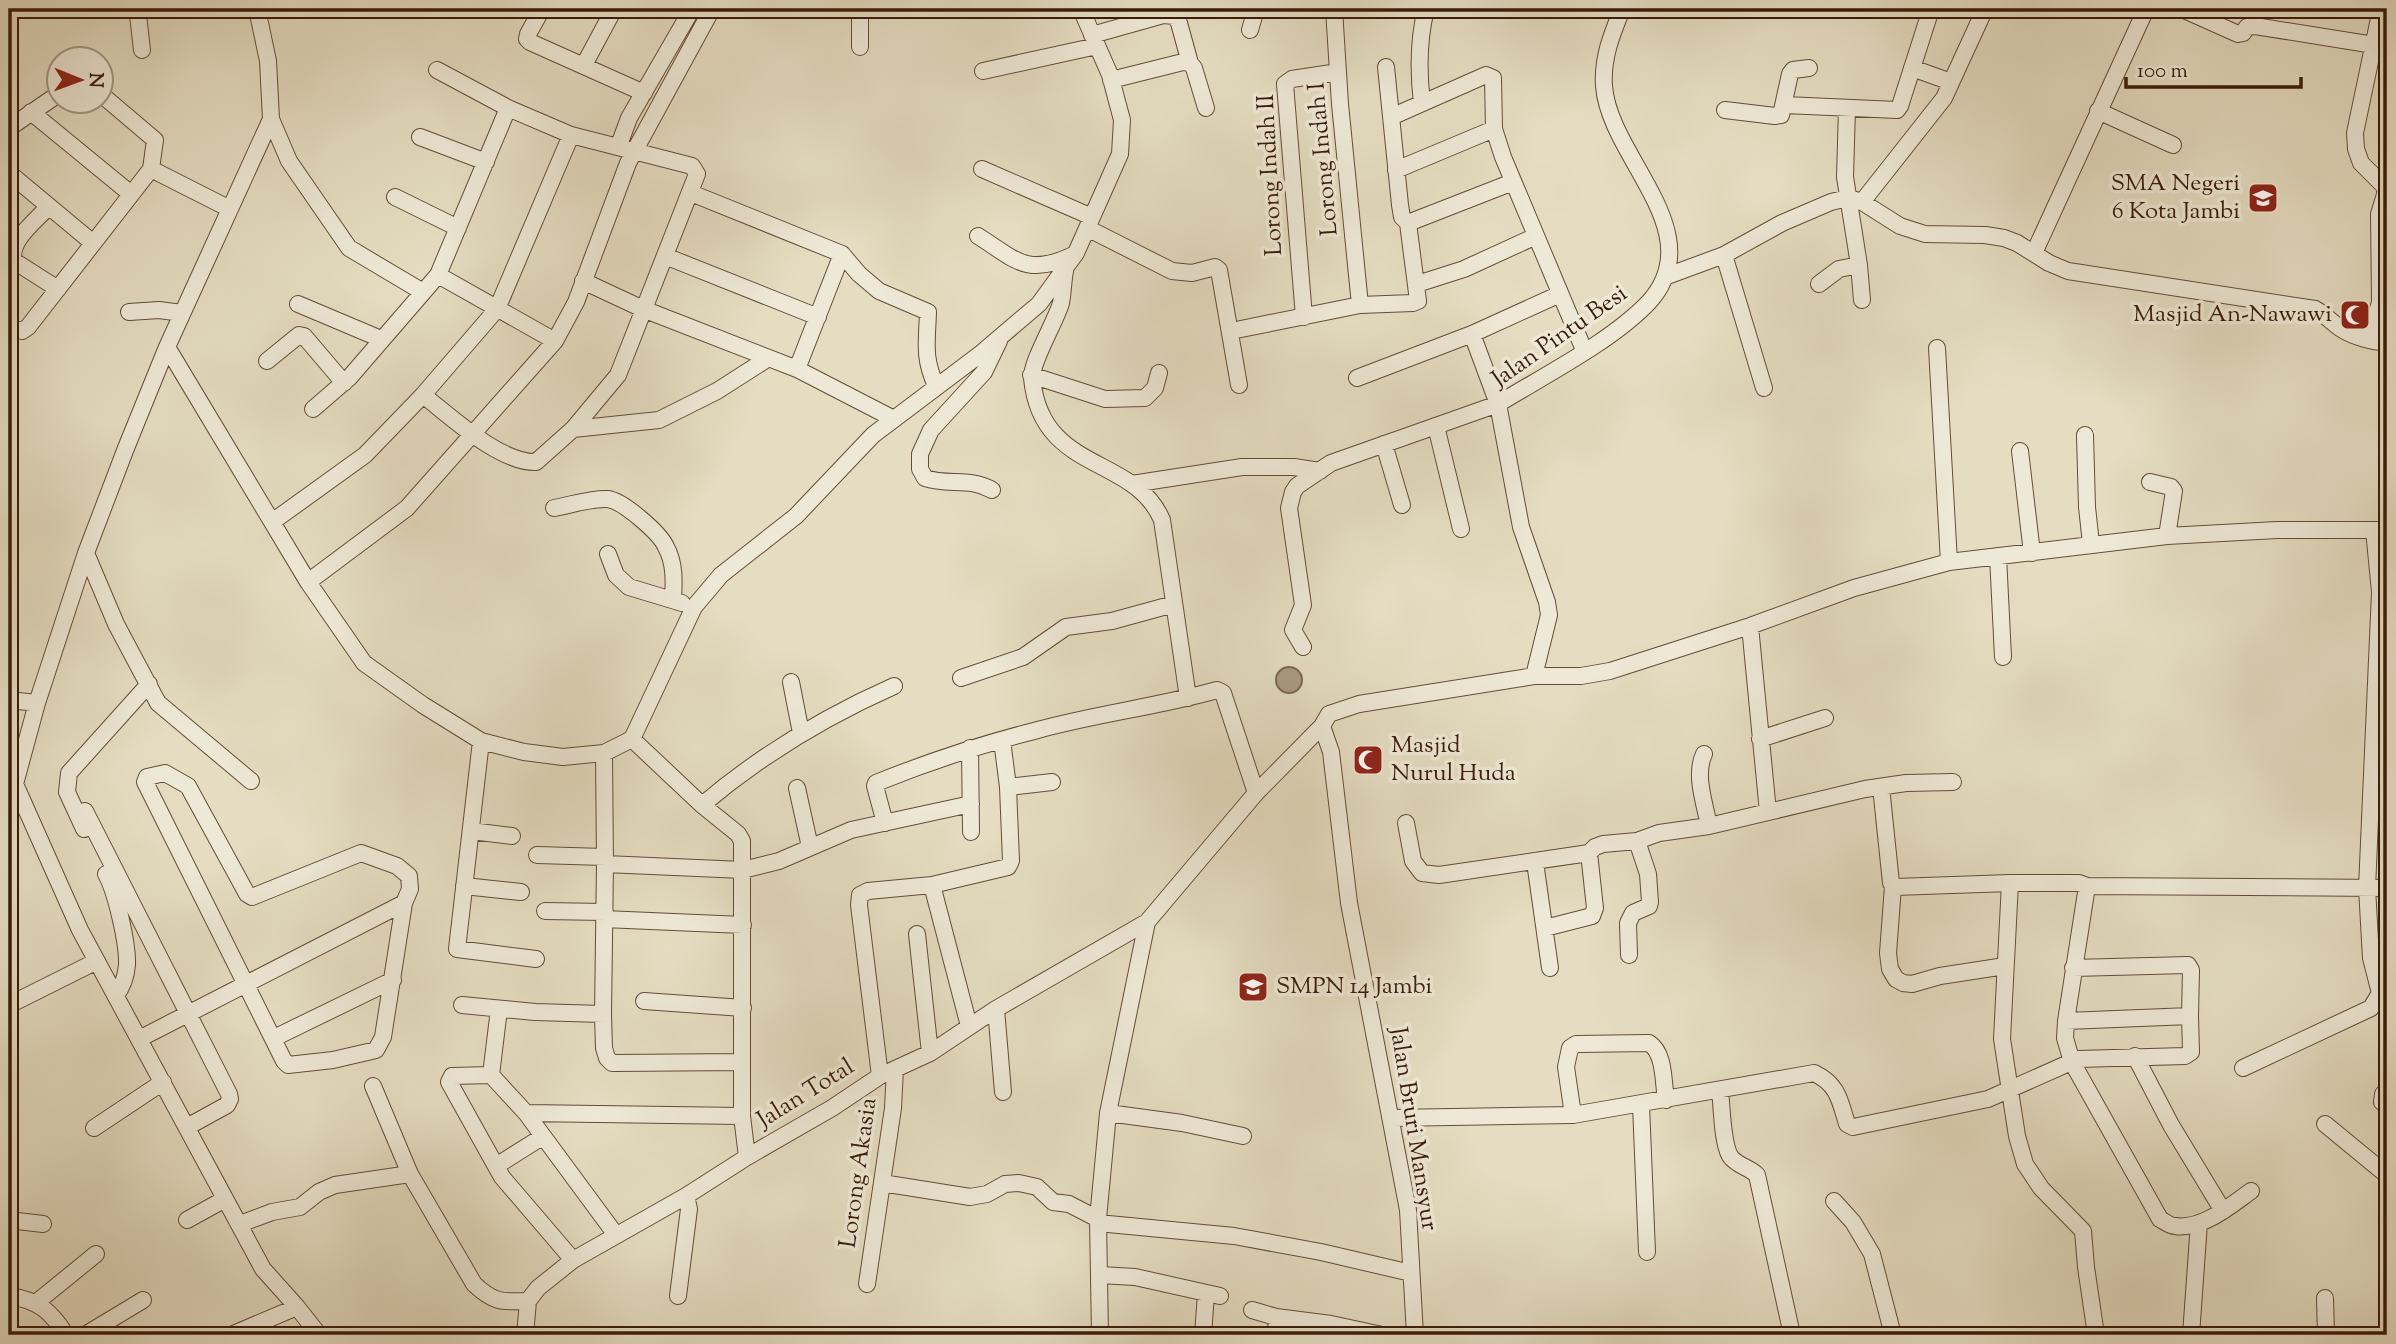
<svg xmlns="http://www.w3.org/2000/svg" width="2396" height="1344" viewBox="0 0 2396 1344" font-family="'Sorts Mill Goudy',serif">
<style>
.water{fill:#ab9b83;stroke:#7e6852;stroke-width:2}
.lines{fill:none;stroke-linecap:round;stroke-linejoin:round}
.minor-casing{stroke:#654c36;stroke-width:18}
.minor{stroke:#eee9d7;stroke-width:16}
.labels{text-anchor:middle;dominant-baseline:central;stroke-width:7;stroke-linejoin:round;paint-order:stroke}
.street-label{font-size:24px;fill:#3a1b08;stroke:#eee9d7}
.poi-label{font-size:24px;fill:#3a1b08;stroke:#eee9d7;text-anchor:end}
</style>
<rect width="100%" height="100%" fill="#e5ddc2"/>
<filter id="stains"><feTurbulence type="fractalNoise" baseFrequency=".00286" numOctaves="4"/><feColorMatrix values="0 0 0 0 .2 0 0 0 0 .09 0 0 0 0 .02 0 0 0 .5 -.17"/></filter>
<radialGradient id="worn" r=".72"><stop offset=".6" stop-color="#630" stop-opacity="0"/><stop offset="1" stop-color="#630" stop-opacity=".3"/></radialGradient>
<!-- water -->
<path class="water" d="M1276 680a13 13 0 1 1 26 0a13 13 0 1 1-26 0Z"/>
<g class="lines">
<!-- minor casing -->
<g class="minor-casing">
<path id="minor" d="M 141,9 L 138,15 L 142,50
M 257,9 L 268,61 L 271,119 L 167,347 L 126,448 L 86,553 L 37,703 L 15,784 L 80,930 L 263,1269 L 297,1307 L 319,1335
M 542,9 L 528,34 L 527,39 L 530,42 L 644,93
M 1334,9 L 1340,104 L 1360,305
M 2182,9 L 2238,34 L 2243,33 L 2247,27 L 2255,26 L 2374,45
M 1250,30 L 1256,9
M 1092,35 L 1163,15 L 1175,16 L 1179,23 L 1190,63
M 860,47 L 860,9
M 584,65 L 614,9
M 1912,68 L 1951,82
M 983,71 L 1097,46
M 1111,80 L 1183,62 L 1190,63 L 1194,68 L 1206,108
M 1422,103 C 1418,70 1418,41 1426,9
M 1785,105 L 1897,110 L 1900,106 L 1931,9
M 1847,108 L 1845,177 L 1859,265 L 1862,300
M 1725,110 L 1775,116 L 1781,115 L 1790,74 L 1793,70 L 1809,68
M 2098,111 L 2173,145
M 31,112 L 131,194
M 1391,117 L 1486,75 L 1493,78 L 1494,129 L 1503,157 L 1584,350
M 271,119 L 289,161 L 349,248 L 423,292
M 9,128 L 60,93
M 420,137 L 486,162
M 619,145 L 629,118 L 692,9
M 151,169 L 230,209
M 982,169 L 1092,217
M 1396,170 L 1494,129
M 9,173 L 93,243
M 691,193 L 842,254 L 859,274 L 879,291 L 928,312 C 927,343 923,357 936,386
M 395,197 L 458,228
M 1862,202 L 1900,226 L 1925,234 L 1985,235 L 2004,238 L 2017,243 L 2049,263 L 2068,271 L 2315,309 C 2326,315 2332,323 2343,330 C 2354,337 2374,342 2387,343
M 49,206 C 36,221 8,241 14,261 L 58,289
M 1408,223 L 1513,182
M 1087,228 L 1172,271 L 1192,273 L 1215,267 L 1219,270 L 1239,385
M 978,236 C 1016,260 1027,277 1073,255
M 2034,253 L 2146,9
M 1724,255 L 1764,388
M 665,256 L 818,317
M 1065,271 C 1063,282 1063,293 1061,303 C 1056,321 1031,362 1032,378 C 1041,474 1134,454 1162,520 L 1188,698
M 438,275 L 555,341
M 1667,276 L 1724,255 L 1782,223 L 1831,202 L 1848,198 L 1862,202 L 1944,98 L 1984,11
M 583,281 L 643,309 L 797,369 L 894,419
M 1417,284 L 1464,269 L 1536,236
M 1819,284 L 1839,269 L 1859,265
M 298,304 L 381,339
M 129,312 L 159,310 L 182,313
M 1304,317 L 1285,84 L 1292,79 L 1338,72
M 9,327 L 22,331 L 28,327 L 151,169 L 155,140 L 102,95
M 1231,331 L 1360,305 L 1413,303 L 1418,301 L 1408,223 L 1402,217 L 1400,205 L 1386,67
M 2369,340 L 2380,302 L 2379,214 L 2386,191 L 2383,185 L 2361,163 L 2356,149 L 2355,133 L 2381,9
M 167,347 L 308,582 L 364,663 L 423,705 L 481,741 L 524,752 L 563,757 L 604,753 L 632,739 L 694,607 L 721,575 L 796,516 L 873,435 L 979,355 L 1039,304 L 1076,253 L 1120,154 L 1122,120 L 1110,75 L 1081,9
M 1937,348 L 1949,562
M 267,361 L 299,335 L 304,336 L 344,383
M 797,369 L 842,254
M 1031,375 L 1105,399 L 1145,398 L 1155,388 L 1159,373
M 1357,378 L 1472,334 L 1560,294
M 423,395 C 451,417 500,463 536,462 L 573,429 L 618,375 L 697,174 L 692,166 L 571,135 L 508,108 L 437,70
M 313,409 L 349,378 L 438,275 L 508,108
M 1436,426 L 1461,529
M 573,429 L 659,420 L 717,391 L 767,359
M 2085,435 L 2087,507 L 2091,544
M 1384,444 L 1402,505
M 2020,451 L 2032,553
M 2150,482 L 2171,487 L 2174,491 L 2167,536
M 1132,484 L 1242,467 L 1294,467 L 1320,471
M 992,490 C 970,477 948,486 925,478 L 920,469 L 920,454 L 931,430 L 984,372 L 999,341
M 554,508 C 571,505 591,498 608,499 C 623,501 660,533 666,547 C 675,563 674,582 673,600
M 272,522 L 365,455 L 423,395 L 497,309 L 571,135
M 86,553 L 116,624 L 158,703 L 251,781
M 608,554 L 616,575 L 629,587 L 682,603
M 1998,556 L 2003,657
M 308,582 L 407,508 L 555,341 L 576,302 L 628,163 L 712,9
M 1750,626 L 1768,812
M 1303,647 L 1293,630 L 1303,605 L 1289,508 L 1293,492 L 1297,486 L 1331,463 L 1498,404 L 1472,334
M 1534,676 L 1549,615 L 1547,602 L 1521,527 L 1498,404 C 1545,375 1612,341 1649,302 C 1712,232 1609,157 1604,86 C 1602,58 1612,34 1622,9
M 961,678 L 1023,657 L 1066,627 L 1112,621 L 1174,604
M 791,682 L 801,733
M 9,700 L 37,703
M 1322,726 L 1331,752 L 1349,903 L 1408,1210 L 1415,1335
M 632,739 L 702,805 L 738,834 L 742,841 L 742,1116 L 747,1157
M 1760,739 L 1825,718
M 481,741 L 457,949 L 536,959
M 970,748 L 971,832
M 604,753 L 605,864 L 603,1014 L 604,1048 L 607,1058 L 612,1063 L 742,1062
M 1704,754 C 1694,775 1705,804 1709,826
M 165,773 L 188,786 L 247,894 L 252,897 L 361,853 L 397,866 L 409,876 L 410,889 L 404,903 L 383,1037 L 376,1050 L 333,1060 L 288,1065 L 284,1061 L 145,782 L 147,777 Z
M 1008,787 L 1052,782
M 1881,787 L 1891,883 L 1895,887 L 2010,883 L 2079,883 L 2087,886 L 2387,888
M 797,788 L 810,847
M 702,805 C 760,756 824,717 894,686
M 85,811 L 229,1094 L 230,1099 L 227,1105 L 187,1127
M 885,823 L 875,786 L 876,783 C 928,762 979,745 1034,731 C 1094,714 1157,707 1217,690 L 1223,693 L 1256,793
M 1406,823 L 1413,861 L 1422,873 L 1439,875 L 1589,853
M 84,829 L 67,792 L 69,773 L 149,684
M 471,831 L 512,836
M 537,855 L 605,857
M 1535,862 L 1550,968
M 605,864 L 743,870 L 779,861 L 851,830 L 971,804
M 106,874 C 116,892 128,944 127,965 C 126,977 123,986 116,995
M 2010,883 L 2002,1039 L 2017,1136 L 2025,1164 L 2041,1188 L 2083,1231 L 2086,1267 L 2096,1335
M 932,885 L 969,1026
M 464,886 L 521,892
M 1893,886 L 1888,953 L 1890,969 L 1896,979 L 1903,983 L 1912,984 L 1940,976 L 2005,966
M 2087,886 L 2066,1021 L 2065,1038 L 2072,1062 L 2160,1219 C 2164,1221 2170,1226 2175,1226 C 2202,1230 2230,1206 2251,1191
M 545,911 L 605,912
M 604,919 L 743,925
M 1545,928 L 1592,916 L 1595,908 L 1589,853 L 1595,847 L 1603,844 L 1637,841 L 1659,833 L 1709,826 L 1865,789 L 1906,783 L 1953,782
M 917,934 L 930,1053
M 1629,955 L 1628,923 L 1633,913 L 1649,906 L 1650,902 L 1648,874 L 1637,841
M 2073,968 L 2188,965 L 2191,970 L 2190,1016
M 644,1001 L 743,1008
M 9,1005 L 97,961
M 462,1005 L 535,1012 L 603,1014
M 996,1009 L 1003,1092
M 274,1038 L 393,980
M 139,1039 L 404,903
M 2135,1056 L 2171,1125 L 2223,1211
M 2243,1068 L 2371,1008 L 2380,993 L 2371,958 L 2367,888 L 2380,592 L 2374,530
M 491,1075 L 499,1009
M 880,1076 L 859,905 L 860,895 L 868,891 L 932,885 L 1008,867 L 1011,861 L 1008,787 L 1002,740
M 373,1086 L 410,1174 L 474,1284 C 494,1303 502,1302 528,1301
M 1720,1090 C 1722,1107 1722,1142 1730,1156 C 1737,1166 1749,1167 1757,1175 L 1792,1335
M 2387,1090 L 2383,1094 L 2382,1102 L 2387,1106
M 1641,1105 L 1647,1252
M 526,1113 L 742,1116
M 1108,1113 L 1182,1123 L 1243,1136
M 1573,1115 L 1566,1067 L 1570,1048 L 1576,1044 L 1649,1043 C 1665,1053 1663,1082 1666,1100
M 1392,1118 L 1573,1115 L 1814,1073 C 1838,1084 1840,1101 1847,1124 L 1853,1127 L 1988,1099 L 2078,1059 L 2185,1056 L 2191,1052 L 2190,1016 L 2066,1021
M 2325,1124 L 2387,1175
M 94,1128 L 163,1082
M 496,1166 L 542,1137
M 882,1183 L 970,1197 L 987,1194 L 1005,1184 L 1019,1183 L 1037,1187 L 1053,1202 L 1069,1204 L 1098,1219
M 1834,1201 L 1853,1222 L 1872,1254 L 1893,1335
M 9,1220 L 43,1224
M 187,1220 L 225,1199
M 1098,1223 L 1234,1236 L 1321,1252 L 1411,1273
M 240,1224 L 272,1212 L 300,1207 L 319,1192 L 335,1185 L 410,1174
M 573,1260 L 502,1177 L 449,1082 L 452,1076 L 491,1075 L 526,1113 L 616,1235
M 1100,1275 L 1135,1277 L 1220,1296
M 867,1284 L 893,1108 L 895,1069
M 9,1296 C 38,1300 51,1311 66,1335
M 678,1296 L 689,1209 L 686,1196
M 2325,1298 L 2326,1335
M 37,1302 L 96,1254
M 1252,1310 L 1276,1317 L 1331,1324 L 1382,1335
M 1276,1317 L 1277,1335
M 85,1335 L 143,1300
M 231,1335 L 297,1307
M 525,1335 L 528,1301 L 538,1288 L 573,1260 L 686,1196 L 747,1157 L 832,1108 L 880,1076 L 930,1053 L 996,1009 L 1147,922
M 1100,1335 L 1098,1219 L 1108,1113 L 1147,922 L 1256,793 L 1322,726 L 1329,714 L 1359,704 L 1534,676 L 1581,676 L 1610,671 L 1750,626 L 1854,588 L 1949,562 L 2167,536 L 2277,530 L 2387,530
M 1203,1335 L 1206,1294
M 2191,1335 L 2199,1223"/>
</g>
<!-- minor -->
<use href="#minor" class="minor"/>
</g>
<!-- icons -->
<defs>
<g id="school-square" transform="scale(1.575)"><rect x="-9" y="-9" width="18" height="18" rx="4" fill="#8f2418" stroke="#eee9d7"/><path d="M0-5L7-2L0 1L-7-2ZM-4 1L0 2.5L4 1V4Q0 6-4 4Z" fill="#fff"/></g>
<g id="mosque-square" transform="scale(1.575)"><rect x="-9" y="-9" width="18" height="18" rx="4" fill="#8f2418" stroke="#eee9d7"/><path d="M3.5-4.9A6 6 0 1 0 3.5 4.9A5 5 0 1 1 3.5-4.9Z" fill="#fff"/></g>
</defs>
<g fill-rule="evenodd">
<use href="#school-square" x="2263" y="198"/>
<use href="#mosque-square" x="2355" y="315"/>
<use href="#mosque-square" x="1368" y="760"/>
<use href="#school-square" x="1253" y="987"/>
</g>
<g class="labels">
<!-- street labels -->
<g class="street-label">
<text transform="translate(1324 159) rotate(-95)">Lorong Indah I</text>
<text transform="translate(1271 175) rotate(-93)">Lorong Indah II</text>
<text transform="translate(1560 337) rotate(-35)">Jalan Pintu Besi</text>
<text transform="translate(806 1094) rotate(-32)">Jalan Total</text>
<text transform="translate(1413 1129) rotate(81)">Jalan Bruri Mansyur</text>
<text transform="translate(859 1173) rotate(-82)">Lorong Akasia</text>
</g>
<!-- poi labels -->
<g class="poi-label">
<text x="2240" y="184">SMA Negeri<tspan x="2240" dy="28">6 Kota Jambi</tspan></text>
<text x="2332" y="315">Masjid An-Nawawi</text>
<text x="1391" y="746" text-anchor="start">Masjid<tspan x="1391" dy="28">Nurul Huda</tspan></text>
<text x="1276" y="987" text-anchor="start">SMPN 14 Jambi</text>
</g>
</g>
<!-- margin -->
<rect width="2396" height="1344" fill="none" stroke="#e5ddc2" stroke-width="35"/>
<rect x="10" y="10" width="2375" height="1323" fill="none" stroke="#3a1b08" stroke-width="3.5"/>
<rect x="18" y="18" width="2361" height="1309" fill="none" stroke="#3a1b08" stroke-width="2"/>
<!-- north arrow -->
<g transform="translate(80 80) rotate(91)"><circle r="33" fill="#eee9d7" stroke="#a69784" stroke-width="2"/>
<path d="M0-5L12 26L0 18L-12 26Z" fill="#8f2418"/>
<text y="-10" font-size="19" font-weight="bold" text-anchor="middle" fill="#3a1b08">N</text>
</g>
<!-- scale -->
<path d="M2126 77v10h175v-10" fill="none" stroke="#3a1b08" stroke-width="3.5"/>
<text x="2137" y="77" font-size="21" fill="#3a1b08" stroke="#eee9d7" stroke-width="5" paint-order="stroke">100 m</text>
<rect width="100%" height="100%" filter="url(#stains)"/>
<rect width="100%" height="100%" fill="url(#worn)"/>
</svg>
